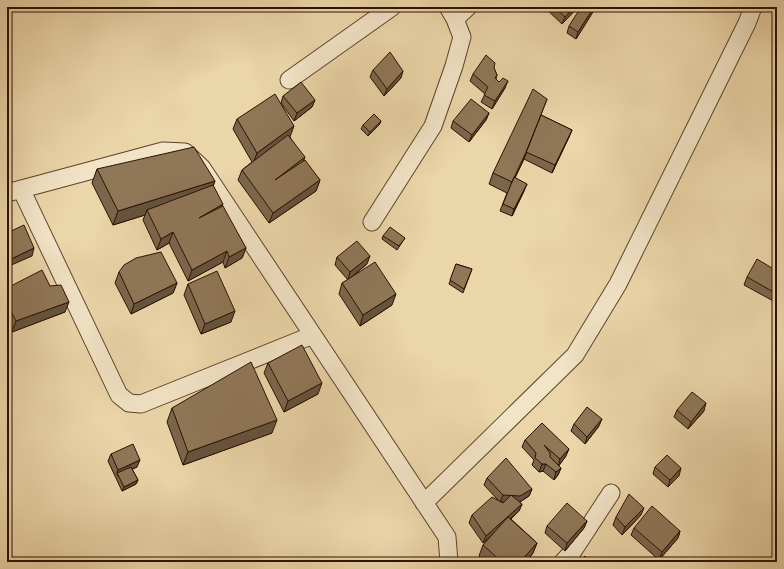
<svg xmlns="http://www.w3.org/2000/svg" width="784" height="569" viewBox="0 0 784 569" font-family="'Sorts Mill Goudy',serif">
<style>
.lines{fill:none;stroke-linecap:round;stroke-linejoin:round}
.street-casing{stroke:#5c422a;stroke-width:19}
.street{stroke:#f2e4c7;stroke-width:17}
.wall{fill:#7b664c;stroke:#2c1100}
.shaded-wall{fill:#64533e;stroke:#2c1100}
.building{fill:#8f7758;stroke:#2c1100}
</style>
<rect width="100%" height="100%" fill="#ebd6a9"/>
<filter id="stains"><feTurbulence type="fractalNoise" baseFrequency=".005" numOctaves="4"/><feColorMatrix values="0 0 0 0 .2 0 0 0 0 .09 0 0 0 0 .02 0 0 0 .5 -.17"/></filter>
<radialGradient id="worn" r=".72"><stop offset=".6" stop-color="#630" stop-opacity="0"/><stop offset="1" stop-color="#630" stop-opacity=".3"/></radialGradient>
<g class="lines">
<!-- street casing -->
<g class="street-casing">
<path id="street" d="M 455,19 L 468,7
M 289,80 L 392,7
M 21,189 L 119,395 L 129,403 L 141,404 L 313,335
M 7,193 L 163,151 L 185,152 L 202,168 L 447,537 L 449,562
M 372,222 L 433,126 L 454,66 L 462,37 L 455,19 L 448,7
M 424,503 L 575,355 L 618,284 L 747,23 L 753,7
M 563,562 L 573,551 L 611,493"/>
</g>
<!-- street -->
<use href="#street" class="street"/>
</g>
<!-- wall -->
<path class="wall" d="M 544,7 L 578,7 L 562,24 Z
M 596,7 L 576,39 L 567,33 L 569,26 Z
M 494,68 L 497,75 L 496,79 L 505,88 L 492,109 L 481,102 L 485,94 L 470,81 L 473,74 Z
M 373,70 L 401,78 L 384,96 L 370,77 Z
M 283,96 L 315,100 L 312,107 L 294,121 L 281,103 Z
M 489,113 L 486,120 L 469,142 L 451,128 L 453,121 Z
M 541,115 L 572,130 L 569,137 L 552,173 L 524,159 L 515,177 L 524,191 L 512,216 L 500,211 L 507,193 L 489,184 L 493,173 Z
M 237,119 L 290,137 L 304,160 L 320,180 L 316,191 L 269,223 L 238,180 L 242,170 L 252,162 L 233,129 Z
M 381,121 L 379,125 L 368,136 L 361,129 L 363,125 Z
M 97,169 L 215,181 L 213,186 L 222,207 L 246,248 L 242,258 L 225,268 L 223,262 L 188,281 L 169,243 L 157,250 L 143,220 L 145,215 L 113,225 L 92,183 Z
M 383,236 L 405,238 L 397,250 L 382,239 Z
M 337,257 L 367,264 L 348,280 L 392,305 L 360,326 L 339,294 L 342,283 L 348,280 L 335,265 Z
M 456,264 L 472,269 L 463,293 L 449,284 Z
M 777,271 L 777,303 L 744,285 L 747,277 Z
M 119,272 L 177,283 L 173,293 L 131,314 L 115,283 Z
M 188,284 L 231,322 L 201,334 L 184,295 Z
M 50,286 L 65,312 L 12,332 L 7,322 L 7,288 Z
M 268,363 L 318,394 L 284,412 L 264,373 Z
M 172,408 L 272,433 L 183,465 L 167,422 Z
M 677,410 L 704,411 L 688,429 L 674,417 Z
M 542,423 L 566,456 L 558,466 L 561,468 L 558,475 L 554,480 L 543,471 L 539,472 L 532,465 L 534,460 L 522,447 L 525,440 Z
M 574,424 L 599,426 L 585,444 L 571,431 Z
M 111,454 L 137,467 L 132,469 L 138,480 L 136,484 L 122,491 L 108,461 Z
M 655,467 L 679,476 L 668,487 L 653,474 Z
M 487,478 L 532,489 L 529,496 L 520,502 L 522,504 L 519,511 L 511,519 L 537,543 L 533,553 L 526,562 L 486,562 L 479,556 L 483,545 L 490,537 L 483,543 L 469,523 L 472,515 L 498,500 L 484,485 Z
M 641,515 L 622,535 L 613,525 L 616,517 Z
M 587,521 L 584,528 L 565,551 L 545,533 L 547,526 Z
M 634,528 L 680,531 L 678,538 L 659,560 L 631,535 Z"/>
<!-- shaded-wall -->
<path class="shaded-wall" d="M 574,7 L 578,7 L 562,24 L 565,17 Z
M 594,7 L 596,7 L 576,39 L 578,32 Z
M 403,71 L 401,78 L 384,96 L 387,89 Z
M 508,81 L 505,88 L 492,109 L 495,101 Z
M 547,99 L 524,159 L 508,193 L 512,182 Z
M 315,100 L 312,107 L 294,121 L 297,113 Z
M 489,113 L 486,120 L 469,142 L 472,135 Z
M 381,121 L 379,125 L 368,136 L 370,132 Z
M 294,126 L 290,137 L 253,164 L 257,153 Z
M 572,130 L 569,137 L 552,173 L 555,165 Z
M 305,157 L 301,168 L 275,180 Z
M 320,180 L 316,191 L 269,223 L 273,213 Z
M 215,181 L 210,194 L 147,210 L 145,215 L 113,225 L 118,211 Z
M 527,184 L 524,191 L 512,216 L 514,209 Z
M 223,204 L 219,215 L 199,218 Z
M 173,232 L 169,243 L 157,250 L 161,239 Z
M 34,248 L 32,256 L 7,267 L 7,261 Z
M 246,248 L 242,258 L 225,268 L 229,257 Z
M 227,251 L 223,262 L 188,281 L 192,270 Z
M 370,256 L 367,264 L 348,280 L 350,272 Z
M 177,283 L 173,293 L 131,314 L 134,304 Z
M 396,294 L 392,305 L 360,326 L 363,315 Z
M 69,302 L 65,312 L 12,332 L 16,321 Z
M 235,311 L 231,322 L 201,334 L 205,324 Z
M 322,383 L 318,394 L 284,412 L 288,401 Z
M 706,403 L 704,411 L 688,429 L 691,422 Z
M 602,419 L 599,426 L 585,444 L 587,437 Z
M 277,420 L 272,433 L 183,465 L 188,452 Z
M 569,449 L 566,456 L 558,467 L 560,459 Z
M 140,460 L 137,467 L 118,476 L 117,473 L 118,470 Z
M 542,464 L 546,464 L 543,471 L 539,472 Z
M 561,468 L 558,475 L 554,480 L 556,472 Z
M 681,468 L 679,476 L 668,487 L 670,480 Z
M 138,480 L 136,484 L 122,491 L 124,487 Z
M 532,489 L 529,496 L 518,503 L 500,502 L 503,495 Z
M 522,504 L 519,511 L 483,543 L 486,536 Z
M 644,508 L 641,515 L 622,535 L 625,527 Z
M 587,521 L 584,528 L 565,551 L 567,543 Z
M 680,531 L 678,538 L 659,560 L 662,552 Z
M 537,543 L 533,553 L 526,562 L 520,562 Z"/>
<!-- building -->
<path class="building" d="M 554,7 L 574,7 L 565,17 Z
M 581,7 L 594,7 L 578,32 L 569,26 Z
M 390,52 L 403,71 L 387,89 L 373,70 Z
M 486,55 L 495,63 L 494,68 L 497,75 L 495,78 L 499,82 L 503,78 L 508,81 L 495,101 L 484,95 L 488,87 L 473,74 Z
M 301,82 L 315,100 L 297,113 L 283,96 Z
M 533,89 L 547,99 L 528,148 L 512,182 L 493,173 Z
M 275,94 L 294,126 L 257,153 L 237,119 Z
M 471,99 L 489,113 L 472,135 L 453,121 Z
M 374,114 L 381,121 L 370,132 L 363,125 Z
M 541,115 L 572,130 L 555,165 L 526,152 Z
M 288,135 L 305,157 L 275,180 L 305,160 L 320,180 L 273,213 L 242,170 Z
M 194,147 L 215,181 L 118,211 L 97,169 Z
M 514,177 L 527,184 L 514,209 L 503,204 Z
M 213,185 L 223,204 L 199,218 L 223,206 L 246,248 L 229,257 L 227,251 L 192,270 L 173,232 L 161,239 L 147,210 Z
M 24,225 L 34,248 L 7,261 L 7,233 Z
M 390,227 L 405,238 L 399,246 L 383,236 Z
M 357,241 L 370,256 L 350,272 L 337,257 Z
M 161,252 L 177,283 L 134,304 L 119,272 L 124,265 L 136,258 Z
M 757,259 L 777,271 L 777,294 L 747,277 Z
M 375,262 L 396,294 L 363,315 L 342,283 Z
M 456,264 L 472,269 L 464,289 L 450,280 Z
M 42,270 L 50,286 L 61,285 L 69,302 L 16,321 L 7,303 L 7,288 Z
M 217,271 L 235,311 L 205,324 L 188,284 Z
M 302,345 L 322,383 L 288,401 L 268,363 Z
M 251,362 L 277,420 L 188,452 L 172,408 Z
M 692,392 L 706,403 L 691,422 L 677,410 Z
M 587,407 L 602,419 L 587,437 L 574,424 Z
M 542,423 L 569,449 L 560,459 L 544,445 L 550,453 L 550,457 L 561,468 L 556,472 L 546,464 L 542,464 L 535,458 L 536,453 L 525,440 Z
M 133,444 L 140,460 L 118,470 L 111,454 Z
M 667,455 L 681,468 L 670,480 L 655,467 Z
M 506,458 L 532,489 L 520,496 L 503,495 L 487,478 Z
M 131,467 L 138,480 L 124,487 L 117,473 Z
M 629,494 L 644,508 L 625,527 L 616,517 Z
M 511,495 L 522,504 L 486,536 L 472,515 L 492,497 L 503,503 Z
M 567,503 L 587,521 L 567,543 L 547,526 Z
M 652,506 L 680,531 L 662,552 L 634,528 Z
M 508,517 L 537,543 L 520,562 L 502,562 L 483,545 Z
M 585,556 L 591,562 L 579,562 Z"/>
<!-- margin -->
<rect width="784" height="569" fill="none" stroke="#ebd6a9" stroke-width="24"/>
<rect x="8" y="8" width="768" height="553" fill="none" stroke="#2c1100" stroke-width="2"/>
<rect x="12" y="12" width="760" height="545" fill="none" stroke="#2c1100"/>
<rect width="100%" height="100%" filter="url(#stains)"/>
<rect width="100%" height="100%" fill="url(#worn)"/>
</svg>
